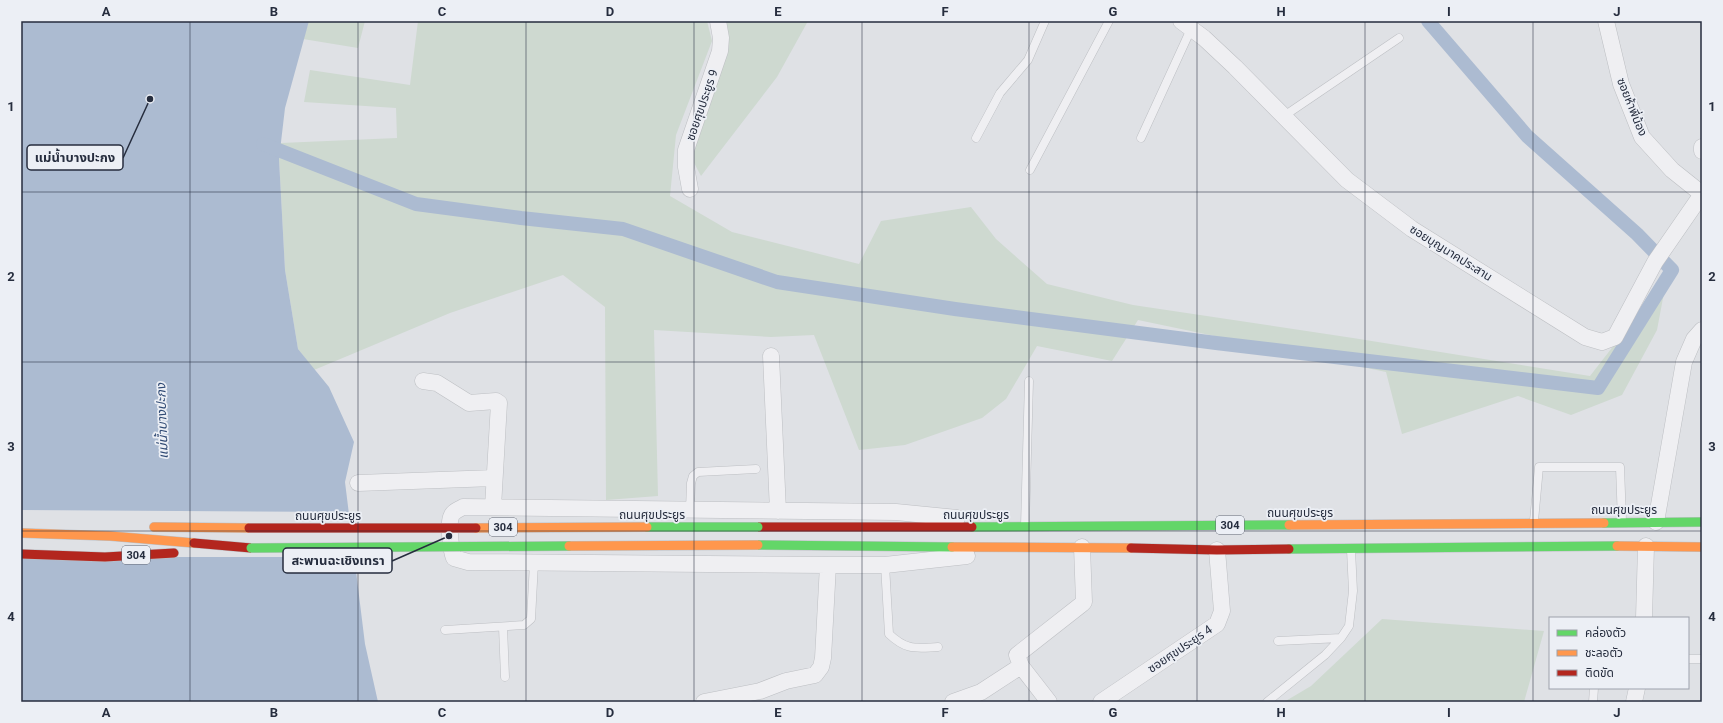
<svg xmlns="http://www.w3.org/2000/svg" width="1723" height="723" viewBox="0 0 1723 723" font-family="Roboto,'Noto Sans Thai',sans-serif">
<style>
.green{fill:#ced9d0}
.water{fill:#acbbd1}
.pier{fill:#dfe1e5}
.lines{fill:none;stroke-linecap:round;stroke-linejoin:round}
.canal{stroke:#acbbd1;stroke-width:14}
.lane-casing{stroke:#bdbfc3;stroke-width:9}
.street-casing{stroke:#bdbfc3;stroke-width:17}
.fast-casing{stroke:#bbbec3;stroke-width:10}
.slow-casing{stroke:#bbbec3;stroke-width:10}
.jam-casing{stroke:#bbbec3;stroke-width:10}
.lane{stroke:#efeff2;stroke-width:8}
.street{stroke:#efeff2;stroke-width:16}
.fast{stroke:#63d668;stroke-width:9}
.slow{stroke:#ff974d;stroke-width:9}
.jam{stroke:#b3261e;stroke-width:9}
.fast-bridge-casing{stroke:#bbbec3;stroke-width:10;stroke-linecap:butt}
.slow-bridge-casing{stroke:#bbbec3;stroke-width:10;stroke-linecap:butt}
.jam-bridge-casing{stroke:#bbbec3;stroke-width:10;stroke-linecap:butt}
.fast-bridge{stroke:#63d668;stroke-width:9}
.slow-bridge{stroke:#ff974d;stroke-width:9}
.jam-bridge{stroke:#b3261e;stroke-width:9}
.grid{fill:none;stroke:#262d3e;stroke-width:1;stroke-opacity:0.55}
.labels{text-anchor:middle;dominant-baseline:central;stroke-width:3.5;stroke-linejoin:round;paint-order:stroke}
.shield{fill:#eceff5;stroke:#616775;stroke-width:1}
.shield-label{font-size:11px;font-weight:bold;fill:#262d3e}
.street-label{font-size:12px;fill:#262d3e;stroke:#eceff5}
.water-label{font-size:13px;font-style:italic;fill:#2f4973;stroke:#eceff5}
.leader{fill:none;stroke:#262d3e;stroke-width:1.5}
.callout-dot{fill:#262d3e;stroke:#eceff5;stroke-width:1.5}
.callout{fill:#eceff5;stroke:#262d3e;stroke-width:1.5}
.callout-label{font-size:13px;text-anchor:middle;font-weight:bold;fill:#262d3e}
.neatline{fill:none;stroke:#262d3e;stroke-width:1.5}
.grid-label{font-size:13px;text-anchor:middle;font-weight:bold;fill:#262d3e}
</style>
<rect width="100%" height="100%" fill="#dfe1e5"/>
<!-- green -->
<path class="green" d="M 309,21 L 365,21 L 358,48 L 303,39 Z
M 418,21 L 707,21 L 712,41 L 676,135 L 670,196 L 732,232 L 859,264 L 881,221 L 971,207 L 996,239 L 1047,284 L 1133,305 L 1353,338 L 1590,376 L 1667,277 L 1657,330 L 1622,395 L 1571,415 L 1518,396 L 1402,434 L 1386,372 L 1138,320 L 1112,361 L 1037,346 L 1006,399 L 982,418 L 905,445 L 859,450 L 814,335 L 771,337 L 654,330 L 658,496 L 606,500 L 605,307 L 563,275 L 450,313 L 314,370 L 298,349 L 285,270 L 279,159 L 281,143 L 397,138 L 396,108 L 304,102 L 310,70 L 410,85 Z
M 725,21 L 808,21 L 777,77 L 701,176 L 692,159 L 709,101 Z
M 1382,619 L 1544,631 L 1524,702 L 1284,702 L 1311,686 Z"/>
<!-- water -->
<path class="water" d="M 21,21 L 309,21 L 285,108 L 279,159 L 285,270 L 298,349 L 329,387 L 354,442 L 345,482 L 365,644 L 378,702 L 21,702 Z"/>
<!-- pier -->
<path class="pier" d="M 21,510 L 351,512 L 356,557 L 21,557 Z"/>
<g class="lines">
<!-- canal -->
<path class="canal" d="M 263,144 L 416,204 L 521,218 L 623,229 L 777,282 L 955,309 L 1216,343 L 1598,388 L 1672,270 L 1637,234 L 1527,136 L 1428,21"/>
<!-- lane casing -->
<g class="lane-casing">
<path id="lane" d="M 1284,116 L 1399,38
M 976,138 L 1000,93 L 1028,60 L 1045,21
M 1141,138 L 1191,29
M 1030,170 L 1109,21
M 690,510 L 691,483 L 693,476 L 698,472 L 756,469
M 1534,521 L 1539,467 L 1620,467 L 1622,521
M 1025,526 L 1029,381
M 885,565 L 889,634 C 907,651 916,648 938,647
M 503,627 L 505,677
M 445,630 L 524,625 L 531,619 L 534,563
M 1278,641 L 1341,638 L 1349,626 L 1353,591 L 1351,550
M 1688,659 L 1702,659
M 1267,702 L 1325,655 L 1341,638
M 1593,702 L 1594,688"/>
</g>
<!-- street casing -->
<g class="street-casing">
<path id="street" d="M 1181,21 L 1204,38 L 1235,67 L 1347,180 L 1412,229 L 1585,337 L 1602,342 L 1615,337 L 1655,262 L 1702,194
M 1606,21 L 1621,84 L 1642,137 L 1672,170 L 1702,194
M 1702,147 L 1702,151
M 690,189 L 686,167 L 686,150 L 720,51 L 721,38 L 718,21
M 771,356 L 778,511
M 423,381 L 437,383 L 469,403 L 496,401 L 499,403 L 493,507
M 358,483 L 494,478
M 957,518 L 896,512 L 463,507 C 458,510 452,512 451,517 C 448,525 451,551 454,558 L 468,562 L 828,565 L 885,565 L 967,556
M 1656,522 L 1684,362 L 1694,339 L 1702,330
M 1644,618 L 1646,546
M 704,702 L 760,691 L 786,681 L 815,675 L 821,667 L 823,658 L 828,565
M 953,702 L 981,692 L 1021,666
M 1049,702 L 1021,666 L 1017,655 L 1082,604 L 1084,602 L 1082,547
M 1101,702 L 1217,624 L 1222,611 L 1217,550
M 1634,702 L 1637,688"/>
</g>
<!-- fast casing -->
<g class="fast-casing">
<path id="fast" d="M 1604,523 L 1702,522
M 972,527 L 1289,525
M 758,545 L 952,547
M 1289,549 L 1617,546"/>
</g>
<!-- slow casing -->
<g class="slow-casing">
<path id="slow" d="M 1289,525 L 1604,523
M 154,527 L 249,528
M 21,533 L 110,536 L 194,543
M 1617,546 L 1702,547
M 952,547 L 1131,548"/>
</g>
<!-- jam casing -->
<g class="jam-casing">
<path id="jam" d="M 758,527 L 972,527
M 194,543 L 251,548
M 1131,548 L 1217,550 L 1289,549
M 21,554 L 105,557 L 174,553"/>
</g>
<!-- lane -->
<use href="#lane" class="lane"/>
<!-- street -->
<use href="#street" class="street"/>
<!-- fast -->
<use href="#fast" class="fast"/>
<!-- slow -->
<use href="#slow" class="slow"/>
<!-- jam -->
<use href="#jam" class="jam"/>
<!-- fast-bridge casing -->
<g class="fast-bridge-casing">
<path id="fast-bridge" d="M 647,527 L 758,527
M 251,548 L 569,546"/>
</g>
<!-- slow-bridge casing -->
<g class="slow-bridge-casing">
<path id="slow-bridge" d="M 476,528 L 647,527
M 569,546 L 758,545"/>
</g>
<!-- jam-bridge casing -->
<g class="jam-bridge-casing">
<path id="jam-bridge" d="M 249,528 L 476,528"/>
</g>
<!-- fast-bridge -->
<use href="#fast-bridge" class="fast-bridge"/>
<!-- slow-bridge -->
<use href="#slow-bridge" class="slow-bridge"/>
<!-- jam-bridge -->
<use href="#jam-bridge" class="jam-bridge"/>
</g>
<!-- grid -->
<path class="grid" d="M 190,21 L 190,702M 358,21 L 358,702M 526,21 L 526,702M 694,21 L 694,702M 862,21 L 862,702M 1029,21 L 1029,702M 1197,21 L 1197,702M 1365,21 L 1365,702M 1533,21 L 1533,702M 21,192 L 1702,192M 21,362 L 1702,362M 21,531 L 1702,531"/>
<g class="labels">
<!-- shield labels -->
<g class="shield">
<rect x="1216" y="516" width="28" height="18" rx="3"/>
<rect x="489" y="518" width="28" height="18" rx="3"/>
<rect x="122" y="546" width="28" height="18" rx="3"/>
</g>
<g class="shield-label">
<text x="1230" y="525">304</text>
<text x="503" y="527">304</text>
<text x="136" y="555">304</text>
</g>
<!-- street labels -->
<g class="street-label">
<text transform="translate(702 105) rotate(-71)">ซอยศุขประยูร 9</text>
<text transform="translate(1632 107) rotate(68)">ซอยห้าพี่น้อง</text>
<text transform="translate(1451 253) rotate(32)">ซอยบุญนาคประสาน</text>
<text x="1624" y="510">ถนนศุขประยูร</text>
<text x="1300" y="513">ถนนศุขประยูร</text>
<text x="652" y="515">ถนนศุขประยูร</text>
<text x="976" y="515">ถนนศุขประยูร</text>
<text x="328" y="516">ถนนศุขประยูร</text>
<text transform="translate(1180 649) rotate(-34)">ซอยศุขประยูร 4</text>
</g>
<!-- water labels -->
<g class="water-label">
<text transform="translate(162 421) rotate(-92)">แม่น้ำบางปะกง</text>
</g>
</g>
<!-- callouts -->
<path class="leader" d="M150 99L123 158M449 536L392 561"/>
<g class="callout-dot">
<circle cx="150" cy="99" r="4"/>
<circle cx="449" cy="536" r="4"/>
</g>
<g class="callout">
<rect x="27" y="145" width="96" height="25" rx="4"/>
<rect x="283" y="548" width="109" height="25" rx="4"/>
</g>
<g class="callout-label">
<text x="75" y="162">แม่น้ำบางปะกง</text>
<text x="338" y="565">สะพานฉะเชิงเทรา</text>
</g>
<!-- border -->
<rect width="1723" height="723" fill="none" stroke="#eceff5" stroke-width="44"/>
<!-- legend -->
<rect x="1549" y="617" width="140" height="72" fill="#eceff5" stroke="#9da1ac"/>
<rect x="1557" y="630" width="20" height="6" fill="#63d668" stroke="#9da1ac"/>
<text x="1585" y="637" font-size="12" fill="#262d3e">คล่องตัว</text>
<rect x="1557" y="650" width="20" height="6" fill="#ff974d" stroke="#9da1ac"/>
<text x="1585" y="657" font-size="12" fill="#262d3e">ชะลอตัว</text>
<rect x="1557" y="670" width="20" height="6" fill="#b3261e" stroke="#9da1ac"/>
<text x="1585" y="677" font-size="12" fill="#262d3e">ติดขัด</text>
<rect x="22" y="22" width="1679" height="679" class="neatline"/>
<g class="grid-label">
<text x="106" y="16">A</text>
<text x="274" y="16">B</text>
<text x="442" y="16">C</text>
<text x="610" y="16">D</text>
<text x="778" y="16">E</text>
<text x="945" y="16">F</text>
<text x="1113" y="16">G</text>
<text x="1281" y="16">H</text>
<text x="1449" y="16">I</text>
<text x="1617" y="16">J</text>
<text x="11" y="111">1</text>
<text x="1712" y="111">1</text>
<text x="11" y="281">2</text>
<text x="1712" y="281">2</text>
<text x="11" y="451">3</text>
<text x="1712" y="451">3</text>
<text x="11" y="621">4</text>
<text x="1712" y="621">4</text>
<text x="106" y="717">A</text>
<text x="274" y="717">B</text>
<text x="442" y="717">C</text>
<text x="610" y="717">D</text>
<text x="778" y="717">E</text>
<text x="945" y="717">F</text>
<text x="1113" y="717">G</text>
<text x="1281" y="717">H</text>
<text x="1449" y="717">I</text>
<text x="1617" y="717">J</text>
</g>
</svg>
